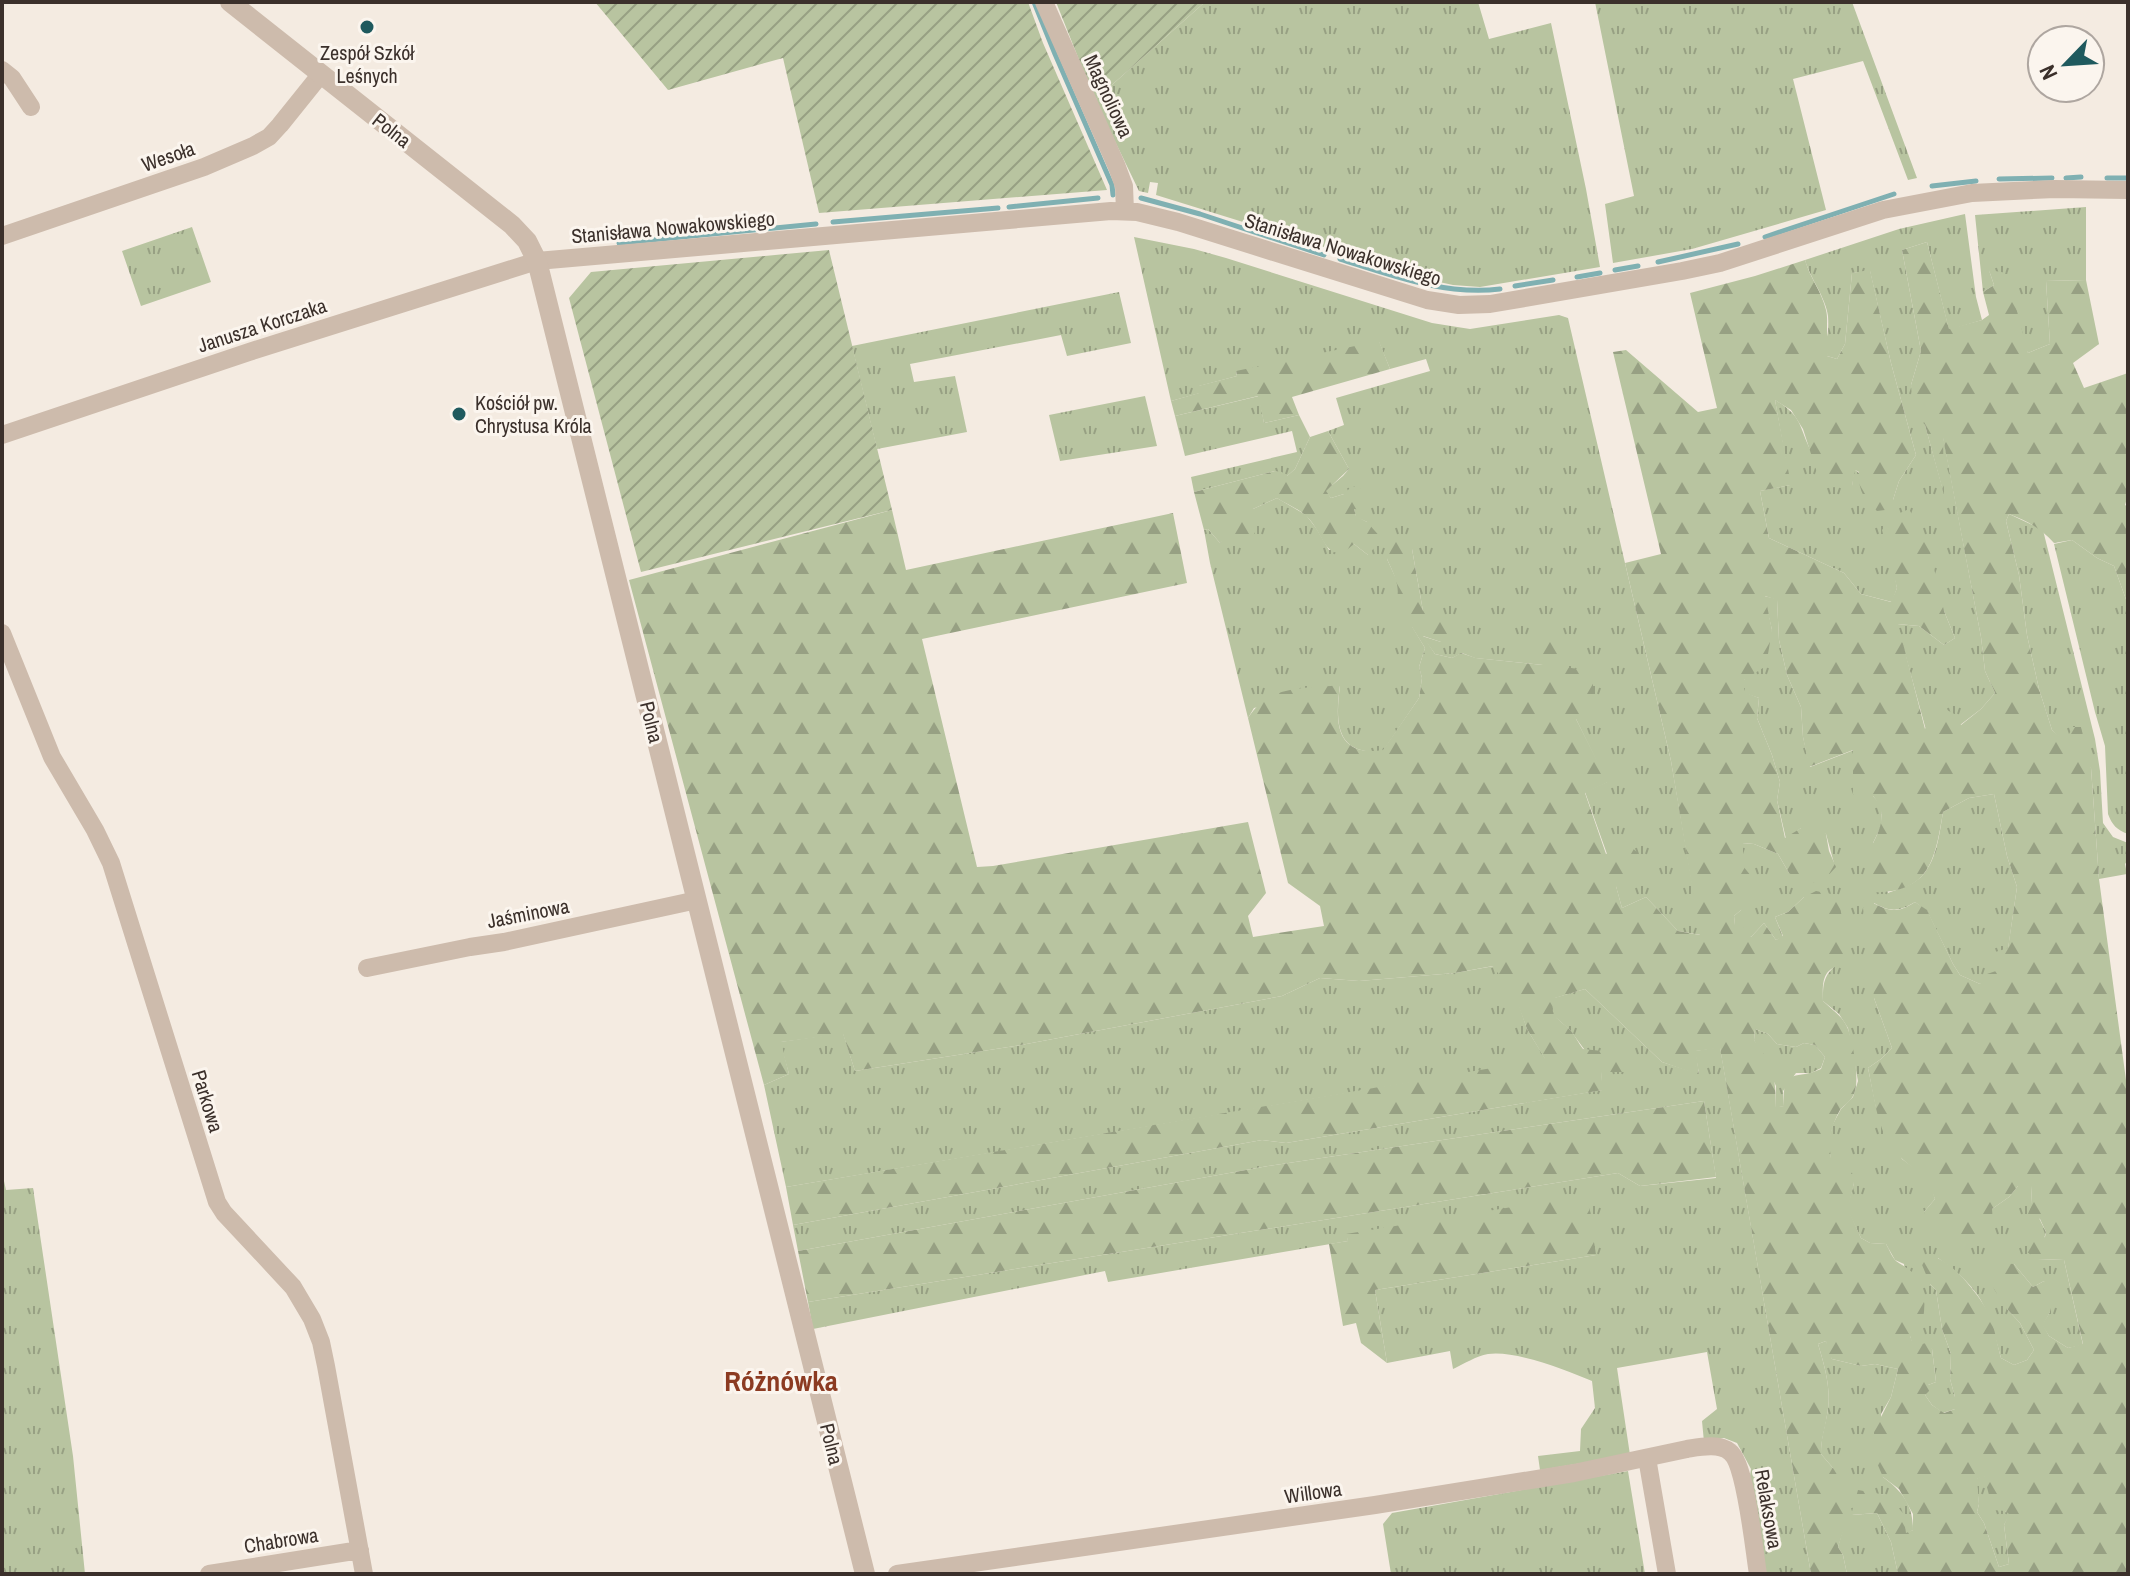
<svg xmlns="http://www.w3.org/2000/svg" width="2130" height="1576" viewBox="0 0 2130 1576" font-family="'Archivo Narrow',sans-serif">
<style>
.grass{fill:url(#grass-tufts)}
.forest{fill:url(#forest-firs);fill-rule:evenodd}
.garden{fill:url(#garden-furrows)}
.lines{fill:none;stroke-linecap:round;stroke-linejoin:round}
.stream{stroke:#7fb0b2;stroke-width:5}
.minor{stroke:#cdbbac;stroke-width:18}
.tertiary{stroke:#cdbbac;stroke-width:20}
.poi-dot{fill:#1f5a5e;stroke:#fbf5ee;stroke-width:3}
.labels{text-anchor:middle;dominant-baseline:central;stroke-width:6;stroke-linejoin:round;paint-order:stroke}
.poi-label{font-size:20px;fill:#3b302b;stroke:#fbf5ee}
.street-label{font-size:20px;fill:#3b302b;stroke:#fbf5ee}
.district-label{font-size:28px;font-weight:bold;fill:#8c3b22;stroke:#fbf5ee}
</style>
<defs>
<pattern id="grass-tufts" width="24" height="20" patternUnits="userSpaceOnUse" patternTransform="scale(2)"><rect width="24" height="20" fill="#b8c4a0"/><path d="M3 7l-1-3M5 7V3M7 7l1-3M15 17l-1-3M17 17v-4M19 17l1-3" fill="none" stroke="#97a083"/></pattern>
<pattern id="forest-firs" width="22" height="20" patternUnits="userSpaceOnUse" patternTransform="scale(2)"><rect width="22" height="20" fill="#b8c4a0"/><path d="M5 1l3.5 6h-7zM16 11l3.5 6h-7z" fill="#97a083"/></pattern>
<pattern id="garden-furrows" width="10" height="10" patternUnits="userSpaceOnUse" patternTransform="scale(2)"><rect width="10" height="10" fill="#b8c4a0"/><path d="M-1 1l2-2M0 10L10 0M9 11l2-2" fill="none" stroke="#97a083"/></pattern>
</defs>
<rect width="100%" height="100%" fill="#f4ebe1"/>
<!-- grass -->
<path class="grass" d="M 1205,2 L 1478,2 L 1489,39 L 1551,23 L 1586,189 L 1600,267 L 1480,287 L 1453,285 L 1430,280 L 1156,195 L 1158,183 L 1150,182 L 1148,193 L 1139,191 L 1095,100 Z
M 1595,2 L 1852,2 L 1917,178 L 1908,180 L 1863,61 L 1793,79 L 1826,210 L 1692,249 L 1613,263 L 1605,204 L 1634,196 Z
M 2086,207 L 2086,280 L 2046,281 L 2050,344 L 2028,353 L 1989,270 L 1994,285 L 1983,292 L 1975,215 Z
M 1965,214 L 1976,297 L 1982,320 L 1949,330 L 1927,242 L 1902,250 L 1921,351 L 1911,385 L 1925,425 L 1943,490 L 1942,431 L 1981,637 L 1985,671 L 1995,693 L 1981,709 L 1960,725 L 1926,730 L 1897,624 L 1919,626 L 1944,645 L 1955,638 L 1944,611 L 1892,562 L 1897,588 L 1892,602 L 1861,594 L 1844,573 L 1769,538 L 1760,491 L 1790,485 L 1775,400 C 1803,417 1798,425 1811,451 C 1818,464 1831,475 1840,486 L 1852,486 L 1854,469 L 1893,500 L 1899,481 L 1916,455 L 1891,363 L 1870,271 L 1852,273 L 1845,344 L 1837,359 L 1827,356 C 1827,343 1829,329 1828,316 C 1826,298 1810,278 1805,260 L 1899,229 Z
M 192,227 L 211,282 L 141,306 L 122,251 Z
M 1134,237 L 1194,249 L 1226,258 L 1432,323 L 1470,329 L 1559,315 L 1568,318 L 1671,761 L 1701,935 L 1678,931 L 1646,897 L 1622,908 L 1607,854 L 1585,792 L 1607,782 L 1576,719 L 1543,665 L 1475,658 L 1462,653 L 1452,658 L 1435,654 L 1422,636 L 1441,642 L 1435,611 L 1423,611 L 1412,549 L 1387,559 L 1398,583 L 1398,603 L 1425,648 L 1419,667 L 1422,678 L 1419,698 L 1383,751 C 1336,756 1335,723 1340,686 L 1254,708 L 1248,718 L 1210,563 L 1204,530 L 1208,529 L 1220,543 L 1253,509 L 1277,498 L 1306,515 L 1316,528 L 1329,550 L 1354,544 L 1368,555 L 1367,522 L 1356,517 L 1354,509 L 1344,494 L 1331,498 L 1325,491 L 1343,476 L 1349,469 L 1328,431 L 1344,425 L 1336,398 L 1430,371 L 1426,359 L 1390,369 L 1379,342 L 1236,372 L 1237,376 L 1199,386 L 1200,393 L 1171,401 Z
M 1119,292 L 1131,343 L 1067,356 L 1061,335 L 910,364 L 914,382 L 955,376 L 967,432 L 877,449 L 852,346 Z
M 1145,396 L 1157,446 L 1060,461 L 1049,415 Z
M 1259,396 L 1264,423 L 1299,415 L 1310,437 L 1295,469 L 1286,477 L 1275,471 L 1194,492 L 1191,477 L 1297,452 L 1292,431 L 1185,456 L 1175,416 Z
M 2009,514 L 2043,530 L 2095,739 L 2100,771 L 2103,823 L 2113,837 L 2128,843 L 2128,860 L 2125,864 L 2127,874 L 2099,879 L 2091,768 L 2052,730 L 2039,689 L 2027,635 L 2019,575 L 2006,521 Z
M 2072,540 L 2097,558 L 2114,566 L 2128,605 L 2128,834 C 2117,830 2112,825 2108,814 L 2105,746 L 2095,712 L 2054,544 Z
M 1764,596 L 1777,599 L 1779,640 L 1787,675 L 1801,707 L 1803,737 L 1810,767 L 1854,750 L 1873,796 L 1881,805 L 1882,824 L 1873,843 L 1888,893 C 1896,890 1906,887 1913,883 C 1936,870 1939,836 1943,812 L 1969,798 L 1994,794 L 2007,856 L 2017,887 L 2008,949 L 1996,971 L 1980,984 L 1960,975 L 1953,964 L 1927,911 L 1915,902 C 1899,912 1890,912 1874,903 L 1874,998 L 1892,1048 L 1881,1059 L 1868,1068 L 1876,1107 L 1902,1159 L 1918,1171 L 1931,1186 L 1935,1199 L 1924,1212 L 1992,1209 L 2009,1197 L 2018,1186 L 2031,1185 L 2032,1204 L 2046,1232 L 2038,1259 L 2064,1260 L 2083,1345 L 2068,1348 L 2049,1336 L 2042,1325 L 2050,1312 L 2044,1281 L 2033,1287 L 2014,1264 L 2007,1309 L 2020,1323 L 2034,1350 L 2027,1360 L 2014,1365 L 2001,1358 C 1996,1339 1988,1308 1976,1293 C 1966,1279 1952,1268 1938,1258 L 1930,1284 L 1936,1290 L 1942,1329 L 1951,1354 L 1950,1379 L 1955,1397 L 1955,1409 L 1943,1413 L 1932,1405 L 1925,1395 L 1928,1385 L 1936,1382 L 1932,1349 L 1913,1346 L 1910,1336 L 1904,1264 L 1895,1260 L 1886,1244 L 1870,1243 L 1861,1238 L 1847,1209 L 1854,1183 L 1831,1159 L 1828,1143 L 1833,1124 L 1841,1109 L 1853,1097 L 1858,1081 L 1848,1028 L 1839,1014 L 1823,1001 C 1823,985 1823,977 1835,966 L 1804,897 L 1788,912 L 1775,917 L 1783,937 L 1776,940 L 1764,923 L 1751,937 L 1735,926 L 1734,916 L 1741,910 L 1743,866 L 1742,843 L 1754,844 L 1778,854 L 1789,873 L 1835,867 L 1826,834 L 1801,828 L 1786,839 L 1777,800 L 1780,782 L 1772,755 L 1757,718 L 1759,698 L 1744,693 L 1744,680 L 1772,630 Z
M 1494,966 L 1517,999 L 1527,1029 L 1546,1060 L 786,1187 L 764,1085 L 789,1074 L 780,1042 L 843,1033 L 855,1071 L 1021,1045 L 1282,996 L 1320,978 L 1359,981 L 1455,973 Z
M 1585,989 L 1662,1062 L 1699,1074 L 1695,1051 L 1720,1047 L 1811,1574 L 1764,1574 L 1749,1483 L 1751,1469 L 1737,1443 L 1724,1438 L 1704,1442 L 1702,1421 L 1717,1409 L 1707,1352 L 1617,1368 L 1630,1455 L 1540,1470 L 1538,1456 L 1580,1451 L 1581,1429 L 1595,1408 L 1592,1381 C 1566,1370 1515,1350 1488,1354 C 1476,1356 1464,1364 1453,1369 L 1450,1351 L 1387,1363 L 1375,1290 L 1596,1255 L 1347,1234 L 1348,1241 L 1108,1282 L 1105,1271 L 813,1329 L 808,1302 L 1618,1173 L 1640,1186 L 1716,1178 L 1704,1101 L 1268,1166 L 798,1251 L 793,1225 L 1262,1140 L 1286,1143 L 1602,1090 L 1601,1072 L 1570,1030 L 1554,1016 L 1551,1007 L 1554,998 Z
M 1755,1029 L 1768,1034 L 1777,1044 L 1796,1047 L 1804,1043 L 1815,1045 L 1825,1057 L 1821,1068 L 1811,1073 L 1796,1073 L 1783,1091 L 1784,1106 L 1775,1108 L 1776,1086 L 1754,1040 Z
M 2,1172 L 6,1190 L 33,1188 L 73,1456 L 85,1574 L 2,1574 Z
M 1826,1341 L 1832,1359 L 1861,1366 L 1875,1364 L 1898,1369 L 1891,1397 L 1881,1414 L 1883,1477 C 1903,1492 1913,1505 1913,1530 L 1906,1534 L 1885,1495 L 1874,1494 L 1852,1515 L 1877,1513 L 1891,1542 L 1898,1574 L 1847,1574 L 1843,1555 L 1838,1547 L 1844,1526 L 1833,1468 L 1821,1454 C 1821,1438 1824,1431 1827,1415 C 1832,1391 1825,1367 1818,1344 Z
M 1628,1471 L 1645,1574 L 1391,1574 L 1383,1524 L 1392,1513 Z
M 1984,1475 L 2005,1511 L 2010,1514 L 2004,1525 L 2009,1564 L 1999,1567 L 1984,1523 L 1977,1512 L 1979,1504 L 1976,1479 Z"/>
<!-- forest -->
<path class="forest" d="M 1927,242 L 1949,329 L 1982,320 L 1989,315 L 1983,292 L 1994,285 L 1989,270 L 2007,273 L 2028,353 L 2050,344 L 2046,281 L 2086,280 L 2099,344 L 2073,363 L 2084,388 L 2128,373 L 2128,495 L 2125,505 L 2128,507 L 2128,605 L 2114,566 L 2097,558 L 2072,540 L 2054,543 C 2041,528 2027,521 2009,514 L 2006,521 L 2019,575 L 2027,635 L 2039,689 L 2052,730 L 2065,741 L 2073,727 L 2081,727 L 2091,768 L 2099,879 L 2128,1095 L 2128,1574 L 1898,1574 L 1891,1542 L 1877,1513 L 1851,1515 L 1858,1490 L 1886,1495 L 1903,1513 L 1906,1533 L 1913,1530 L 1913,1514 L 1899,1489 L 1883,1477 L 1874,1456 L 1874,1431 L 1891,1397 L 1898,1369 L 1875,1364 L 1861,1366 L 1832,1359 L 1827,1351 L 1826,1341 L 1818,1344 C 1825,1367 1832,1391 1827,1415 C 1825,1430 1821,1438 1821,1454 L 1833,1468 L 1842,1483 L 1845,1526 L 1838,1547 L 1843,1555 L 1847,1574 L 1811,1574 L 1720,1048 L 1696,1051 L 1699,1075 L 1662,1062 L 1585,989 L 1555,998 C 1547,1018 1561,1019 1571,1031 C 1576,1037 1579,1044 1583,1049 L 1621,1053 L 1626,1072 L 1601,1072 L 1603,1090 L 1286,1143 L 1262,1140 L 793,1225 L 786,1187 L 1545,1059 L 1527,1029 L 1516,999 L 1493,966 L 1455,973 L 1359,981 L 1320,978 L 1282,996 L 1021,1045 L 855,1071 L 843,1034 L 781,1042 L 789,1074 L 764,1085 L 629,580 L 892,510 L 906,570 L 1173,513 L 1187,583 L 922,639 L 977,867 L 993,866 L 1248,822 L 1266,893 L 1248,916 L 1253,937 L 1324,926 L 1320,906 L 1288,883 L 1248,718 C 1269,684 1305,689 1340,685 C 1335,722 1335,757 1383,750 L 1419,698 L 1422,678 L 1419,667 L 1425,648 L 1412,627 L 1388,617 C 1404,594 1398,583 1387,559 L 1393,544 L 1398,536 L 1406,539 L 1412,549 L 1423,611 L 1436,611 L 1445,617 L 1450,631 L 1449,637 L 1441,642 L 1423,636 L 1435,654 L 1452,658 L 1461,653 L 1476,658 L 1543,665 L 1535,638 L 1552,631 L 1564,667 L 1593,671 L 1593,699 L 1576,719 L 1608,782 L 1585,793 L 1606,854 L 1627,843 L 1640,855 L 1616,886 L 1622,908 L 1646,897 L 1678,931 L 1700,935 L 1671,761 L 1625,563 L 1661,554 L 1613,352 L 1626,350 L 1698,412 L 1717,408 L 1690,293 L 1755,276 L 1805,260 C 1810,278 1822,292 1826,310 C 1829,322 1824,332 1831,343 L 1827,356 L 1837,359 L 1845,344 L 1852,273 L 1870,270 L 1891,363 L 1916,455 L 1899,481 L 1893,500 L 1885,510 L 1877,511 C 1864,498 1858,491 1859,472 L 1855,470 L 1852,486 L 1822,488 L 1803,429 L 1791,410 L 1775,400 L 1791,485 L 1760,491 L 1769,538 L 1844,573 L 1861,594 L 1891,602 L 1897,588 L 1882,530 L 1893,516 L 1909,509 L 1928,543 L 1944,611 L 1955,638 L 1944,645 L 1919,626 L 1898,624 L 1925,729 L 1940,706 L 1956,715 L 1961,725 L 1981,709 L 1995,693 L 1985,671 L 1981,637 L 1943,438 L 1944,495 L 1925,425 L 1913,411 L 1911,385 L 1921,351 L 1902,250 ZM 1765,596 L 1777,600 L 1779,640 L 1787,675 L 1801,707 L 1803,737 L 1809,767 L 1853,750 L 1853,794 L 1873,796 C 1897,824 1863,844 1865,873 C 1865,879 1868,886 1869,892 C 1929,895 1935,861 1943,812 L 1969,798 L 1994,794 L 2007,856 L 2017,887 L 2008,948 L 1992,953 L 1996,971 L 1984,975 L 1980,984 L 1960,975 L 1953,964 L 1927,910 L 1915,902 C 1898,913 1891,912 1873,903 L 1863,908 L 1874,998 L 1892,1048 L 1881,1059 L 1868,1068 C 1873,1091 1877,1127 1891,1146 C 1907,1168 1925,1171 1935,1199 L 1924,1212 C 1934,1247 1964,1248 1994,1238 L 1992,1209 L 2009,1197 L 2018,1186 L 2031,1186 L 2032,1204 L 2028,1214 L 2040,1219 L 2046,1232 L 2045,1237 L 2033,1241 L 2027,1252 L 2038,1259 L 2064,1260 L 2083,1344 L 2068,1348 L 2049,1336 L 2043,1325 L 2050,1312 L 2054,1296 L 2044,1281 L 2033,1287 L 2014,1264 L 1998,1263 L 1991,1271 L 1994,1289 L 2007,1309 L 2020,1323 L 2034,1350 L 2027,1360 L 2014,1365 L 2001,1358 C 1997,1344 1995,1328 1989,1315 C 1983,1299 1949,1257 1932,1257 C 1927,1256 1924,1258 1920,1260 L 1930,1284 L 1936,1290 L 1942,1329 L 1951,1354 L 1950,1379 L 1955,1397 L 1955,1409 L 1944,1413 L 1932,1405 L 1925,1395 L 1930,1390 L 1928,1385 L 1936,1382 L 1932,1349 L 1926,1343 L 1914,1346 L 1910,1336 L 1920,1332 C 1925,1315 1928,1291 1916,1276 C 1910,1269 1903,1266 1896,1261 C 1892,1257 1889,1249 1886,1244 L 1870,1243 L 1861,1238 L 1848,1209 L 1854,1183 L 1851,1167 L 1831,1158 C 1828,1141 1831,1126 1840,1110 C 1844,1105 1850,1102 1853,1096 C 1861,1083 1853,1043 1848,1029 C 1843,1016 1832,1010 1823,1001 C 1822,976 1824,968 1849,962 L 1840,906 L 1831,894 L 1816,891 L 1804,897 L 1788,912 L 1775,917 L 1783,936 L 1776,940 L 1764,923 L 1751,937 L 1747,928 L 1735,925 L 1734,916 L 1741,910 L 1751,894 L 1751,876 L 1743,866 L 1743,843 L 1754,844 L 1778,854 L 1789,873 L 1806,884 L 1824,880 L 1836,867 L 1829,851 L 1826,834 L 1813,824 L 1801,828 L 1785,838 L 1777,800 L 1780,782 L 1772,755 L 1757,718 L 1759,698 L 1744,692 L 1744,680 L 1766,666 L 1772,630 ZM 1755,1029 L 1768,1034 L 1777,1044 L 1796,1047 L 1804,1043 L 1815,1045 L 1825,1057 L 1821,1069 C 1795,1081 1782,1065 1784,1106 L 1775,1107 C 1777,1076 1772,1065 1754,1040 ZM 1984,1476 L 1993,1510 L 2005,1511 L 2009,1514 L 2004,1525 L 2009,1564 L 1999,1567 L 1984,1523 L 1977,1512 L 1979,1504 L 1977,1479 Z
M 1379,341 L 1390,369 L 1292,397 L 1299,415 L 1264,423 L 1258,396 L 1175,416 L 1171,401 L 1199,393 L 1198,386 L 1237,376 L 1236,371 Z
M 1328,431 L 1349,469 L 1326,491 L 1331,498 L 1344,494 L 1352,486 L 1360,487 L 1367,497 L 1363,510 L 1354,509 L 1356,516 L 1367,522 L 1382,539 L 1368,555 L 1354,544 C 1325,570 1324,530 1305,515 C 1297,508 1286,504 1277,498 L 1253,509 C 1260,528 1257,532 1244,547 L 1229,537 L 1220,543 L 1208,529 L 1204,530 L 1194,492 L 1275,471 L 1282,472 L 1287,476 L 1295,469 L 1310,437 Z
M 1704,1101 L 1716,1177 L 1640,1186 L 1618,1173 L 808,1302 L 798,1251 L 1268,1166 Z
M 1587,1195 L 1596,1255 L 1375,1290 L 1387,1363 L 1361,1343 L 1356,1323 L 1343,1326 L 1329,1244 L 1348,1241 L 1346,1234 Z"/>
<!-- garden -->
<path class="garden" d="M 595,2 L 1028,2 L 1043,43 L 1107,190 L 819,213 L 783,58 L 668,90 Z
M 1056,2 L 1205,2 L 1095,100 Z
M 829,250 L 892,510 L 641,572 L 569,298 L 591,272 Z"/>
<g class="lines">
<!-- stream -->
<path class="stream" d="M 1034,2 L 1055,54 L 1112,185 L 1113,195
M 2066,178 L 2081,177
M 2107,178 L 2128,178
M 1999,179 L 2052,178
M 1932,186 L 1976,181
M 1141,198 L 1200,214 L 1324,255
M 1009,207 L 1098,198
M 833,222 L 998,208
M 1765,237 L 1894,194
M 619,243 L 816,224
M 1340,259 C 1391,275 1446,296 1500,289
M 1658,262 L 1738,244
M 1615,270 L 1638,266
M 1577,277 L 1600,273
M 1515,286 L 1553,280"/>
<!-- minor -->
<path class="minor" d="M 1044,2 L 1117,167 L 1124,186 L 1125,211
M 2,70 L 12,78 L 31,107
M 2,236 L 204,167 L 253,146 L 269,137 L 280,125 L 321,74
M 2,435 L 249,352 L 537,261 L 1111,211 L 1137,212 L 1178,222 L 1427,300 L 1459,305 L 1490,304 L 1682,271 L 1720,263 L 1883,210 L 1972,193 L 2055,189 L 2128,190
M 2,633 L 52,757 L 95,830 L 111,863 L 217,1202 L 224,1213 L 293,1287 L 312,1319 L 321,1342 L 326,1366 L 364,1574
M 367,968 L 470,947 L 504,942 L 697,900
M 1647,1458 L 1667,1574
M 209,1574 L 360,1550
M 897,1574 L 1375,1505 L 1574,1473 L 1687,1449 C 1700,1447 1719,1443 1730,1452 C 1746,1464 1754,1551 1758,1574"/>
<!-- tertiary -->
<path class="tertiary" d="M 230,2 L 512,225 L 527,241 L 537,261 L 865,1574"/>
</g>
<!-- markers -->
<g class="poi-dot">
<circle cx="367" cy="27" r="8"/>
<circle cx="459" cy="414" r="8"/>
</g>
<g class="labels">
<!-- poi labels -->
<g class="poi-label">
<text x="367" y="52">Zespół Szkół<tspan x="367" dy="23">Leśnych</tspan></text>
<text x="475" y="402" text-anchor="start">Kościół pw.<tspan x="475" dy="23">Chrystusa Króla</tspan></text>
</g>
<!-- street labels -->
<g class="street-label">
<text transform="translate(1109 96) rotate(65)">Magnoliowa</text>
<text transform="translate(392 130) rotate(38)">Polna</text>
<text transform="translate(168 156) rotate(-19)">Wesoła</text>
<text transform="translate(673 227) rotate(-5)">Stanisława Nowakowskiego</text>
<text transform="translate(1343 249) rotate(17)">Stanisława Nowakowskiego</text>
<text transform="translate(262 325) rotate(-18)">Janusza Korczaka</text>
<text transform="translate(652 722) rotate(76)">Polna</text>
<text transform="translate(528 913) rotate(-11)">Jaśminowa</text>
<text transform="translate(208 1101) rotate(73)">Parkowa</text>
<text transform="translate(832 1444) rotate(76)">Polna</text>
<text transform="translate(1313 1492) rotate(-8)">Willowa</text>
<text transform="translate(1769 1509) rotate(80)">Relaksowa</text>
<text transform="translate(281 1540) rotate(-9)">Chabrowa</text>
</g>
<!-- district labels -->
<g class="district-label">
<text x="781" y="1381">Różnówka</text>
</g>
</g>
<!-- border -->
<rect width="2130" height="1576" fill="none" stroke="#3b302b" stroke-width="8"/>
<!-- north arrow -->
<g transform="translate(2066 64) rotate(245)"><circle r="38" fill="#fbf5ee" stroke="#aea6a0" stroke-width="2"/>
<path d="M0-6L14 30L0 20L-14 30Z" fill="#1f5a5e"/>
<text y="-12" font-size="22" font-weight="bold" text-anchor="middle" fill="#3b302b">N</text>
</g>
</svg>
